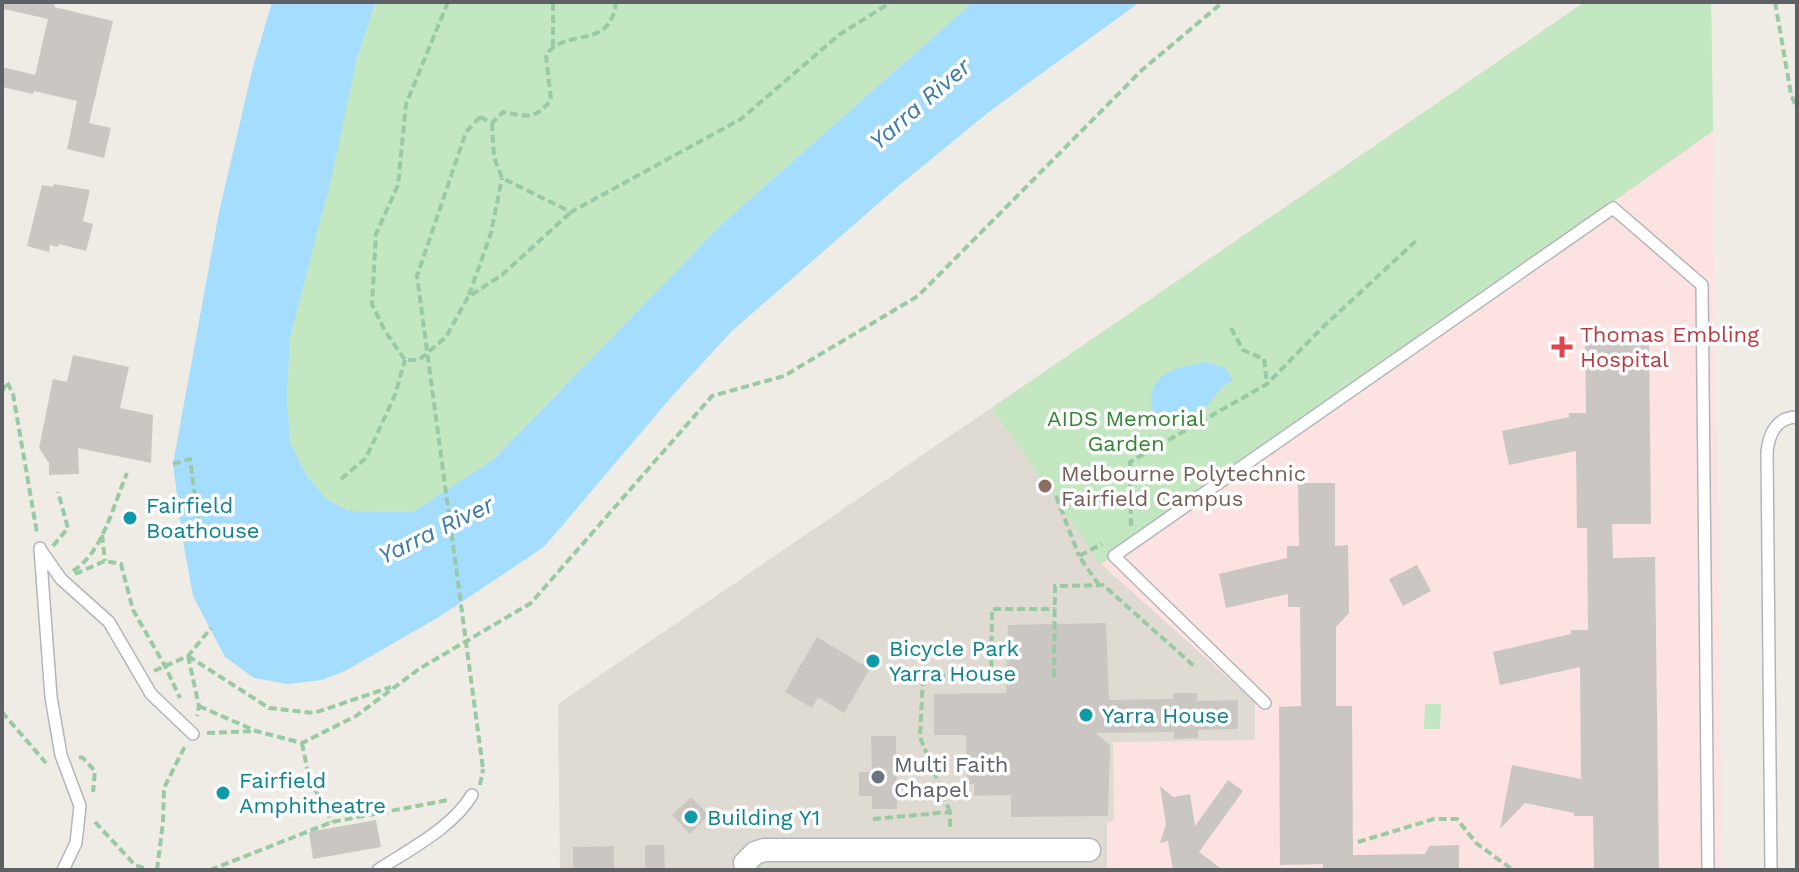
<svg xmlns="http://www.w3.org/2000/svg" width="1799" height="872" viewBox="0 0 1799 872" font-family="'Work Sans',sans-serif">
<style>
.education{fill:#dfdbd3}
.medical{fill:#fce2e1}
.green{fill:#c3e7c1}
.water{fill:#a5ddff}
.building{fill:#cac7c2}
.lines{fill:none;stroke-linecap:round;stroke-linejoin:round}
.service-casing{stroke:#b2b6ba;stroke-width:14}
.minor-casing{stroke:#b2b6ba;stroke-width:25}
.path{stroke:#9ac9a5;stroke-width:4;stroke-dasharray:8 4;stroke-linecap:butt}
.service{stroke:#fff;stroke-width:11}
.minor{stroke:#fff;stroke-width:22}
.path-bridge{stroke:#9ac9a5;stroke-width:4;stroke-dasharray:8 4;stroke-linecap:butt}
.health-dot{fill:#e0444e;stroke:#fff;stroke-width:3}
.education-dot{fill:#8d6e63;stroke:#fff;stroke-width:3}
.culture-dot{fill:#0f9aa8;stroke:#fff;stroke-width:3}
.worship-dot{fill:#6b7280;stroke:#fff;stroke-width:3}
.labels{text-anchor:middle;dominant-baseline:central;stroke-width:7;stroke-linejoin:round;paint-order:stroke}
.health-label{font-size:22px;fill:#be3a42;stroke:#fff;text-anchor:start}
.park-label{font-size:22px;fill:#348633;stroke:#fff}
.education-label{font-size:22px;fill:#785e54;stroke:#fff;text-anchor:start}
.culture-label{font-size:22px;fill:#0d838f;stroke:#fff;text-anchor:start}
.worship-label{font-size:22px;fill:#5b616d;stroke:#fff;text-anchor:start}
.water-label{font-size:24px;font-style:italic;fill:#3c79ab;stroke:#fff}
</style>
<rect width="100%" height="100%" fill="#efece5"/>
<!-- education -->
<path class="education" d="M 1585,2 L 1711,2 L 1713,131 L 1102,564 L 1255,702 L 1256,740 L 1114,822 L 1107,822 L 1107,870 L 560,870 L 558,704 Z"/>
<!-- medical -->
<path class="medical" d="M 1713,131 L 1722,870 L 1107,870 L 1107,822 L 1114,821 L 1113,742 L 1255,740 L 1255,702 L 1101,564 Z"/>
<!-- green -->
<path class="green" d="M 376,2 L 973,2 L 722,224 L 493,460 L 414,512 L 349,511 L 326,499 L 304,471 L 290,442 L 287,396 L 290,338 L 357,58 Z
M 1585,2 L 1711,2 L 1713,131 L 1101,564 L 992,408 Z
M 1425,704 L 1441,704 L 1440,729 L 1424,729 Z"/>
<!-- water -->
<path class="water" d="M 272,2 L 376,2 L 357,58 L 332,175 L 290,338 L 287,396 L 290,442 L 304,471 L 326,499 L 349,511 L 413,512 L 493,460 L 722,224 L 973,2 L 1140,2 L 990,111 L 896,188 L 732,331 L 673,395 L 544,547 L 439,617 L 345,671 L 322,680 L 287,684 L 254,678 L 225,657 L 193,596 L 182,535 L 173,464 L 219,212 L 253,67 Z
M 1206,362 L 1225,368 L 1233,380 L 1221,388 L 1207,406 L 1177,424 C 1171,422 1162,421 1158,417 C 1146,407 1151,384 1162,376 C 1174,367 1192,365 1206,362 Z"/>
<!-- building -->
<path class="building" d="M 4,2 L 55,2 L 54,7 L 113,21 L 89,123 L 111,128 L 104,158 L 67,149 L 77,101 L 34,91 L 33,94 L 2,87 L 2,67 L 35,75 L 48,19 L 4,9 Z
M 54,184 L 90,190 L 83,221 L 93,224 L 86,251 L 59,244 L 58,247 L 50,245 L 49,252 L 27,246 L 42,185 L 53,187 Z
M 1585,326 L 1598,341 L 1649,340 L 1651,524 L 1612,524 L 1613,558 L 1655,557 L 1659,870 L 1594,870 L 1593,816 L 1574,816 L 1574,813 L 1525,803 L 1500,829 L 1512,765 L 1581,779 L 1580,667 L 1500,685 L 1493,652 L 1571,634 L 1571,630 L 1588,630 L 1587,528 L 1577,528 L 1576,451 L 1509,465 L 1502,431 L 1569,417 L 1569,413 L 1586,413 Z
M 73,355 L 129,367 L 120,408 L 153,415 L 151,463 L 78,448 L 79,474 L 49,475 L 49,463 L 39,448 L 53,379 L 67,382 Z
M 1298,483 L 1335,483 L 1335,546 L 1348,545 L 1349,613 L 1336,627 L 1336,706 L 1352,706 L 1353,855 L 1425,854 L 1429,846 L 1459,845 L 1459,870 L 1323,870 L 1323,864 L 1280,865 L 1279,707 L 1301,706 L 1300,607 L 1288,607 L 1288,594 L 1226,608 L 1219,574 L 1287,558 L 1287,546 L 1299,546 Z
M 1417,565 L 1431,591 L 1403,606 L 1389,579 Z
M 1106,623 L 1109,700 L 1173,699 L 1173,693 L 1197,693 L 1197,701 L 1238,700 L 1238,729 L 1198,730 L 1198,738 L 1174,739 L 1174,732 L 1095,733 L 1110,745 L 1108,816 L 1011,817 L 1011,795 L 974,796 L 974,784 L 967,784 L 966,735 L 934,735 L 934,694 L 1006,693 L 1008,625 Z
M 817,637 L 870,669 L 844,713 L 818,697 L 812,708 L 785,692 Z
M 871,736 L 896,736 L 897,809 L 872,809 L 872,796 L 859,796 L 859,772 L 872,772 Z
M 1228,780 L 1243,791 L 1199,852 L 1223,870 L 1173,870 L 1168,841 L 1160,843 L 1166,824 L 1160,786 L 1173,797 L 1190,794 L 1195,826 Z
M 691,797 L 709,815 L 690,834 L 672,815 Z
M 376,820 L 381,847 L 313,859 L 309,832 Z
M 645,845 L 664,845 L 665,870 L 645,870 Z
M 614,846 L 614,870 L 573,870 L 573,847 Z"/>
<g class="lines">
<!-- service casing -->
<g class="service-casing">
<path id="service" d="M 40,548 L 51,697 L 61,755 L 80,806 L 76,843 L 63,870
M 40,549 L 61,579 L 109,622 L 151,694 L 193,734
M 1265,703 L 1114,556 L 1613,208 L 1702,285 L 1708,870
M 378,870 C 410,849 452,828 472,795
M 1771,870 L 1767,452 C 1769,433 1777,417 1797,417"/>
</g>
<!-- minor casing -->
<g class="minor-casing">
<path id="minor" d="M 745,863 L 755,853 L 764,850 L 1089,850"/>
</g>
<!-- path -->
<path class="path" d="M 448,2 L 406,104 L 398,185 L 376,234 L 372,304 L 385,331 L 405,360 L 419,360 L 446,337 L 468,297 L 502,275 L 571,212
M 1775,2 L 1791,94 L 1797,109
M 553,47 L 553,2
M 480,117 L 492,123 L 503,112 C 527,116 534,121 551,100 L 546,55 C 567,26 610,52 616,2
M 492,123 L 494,157 L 502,178 L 571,212 L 741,119 L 839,35 L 891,2
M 469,295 L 491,233 L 502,178
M 1231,328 L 1243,350 L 1264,359 L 1267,384
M 2,392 L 7,382 L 13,394 L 37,533
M 173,464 L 190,459 L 200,533 L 182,535
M 341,479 L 366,458 L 395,395 L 405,360
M 1056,496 L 1079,556
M 1131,526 L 1130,462 L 1267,384 L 1324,326 L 1417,240
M 102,535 L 105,561
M 53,546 L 68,528 L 58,492
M 73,571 C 103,552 113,506 127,473
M 75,574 L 105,561 L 121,564 L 133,610 L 165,666 L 180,698
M 1099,585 L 1079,556 L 1102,544
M 188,656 L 269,708 L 314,713 L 391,687
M 188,656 L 199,706 L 197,716
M 154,671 L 188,656 L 211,628
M 1054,677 L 1055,586 L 1103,585 L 1194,666
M 199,706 L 256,731 L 302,743 L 356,716 L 419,669 L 531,603 L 712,396 L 784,376 L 918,296 L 1142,70 L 1223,2
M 2,712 L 46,763
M 207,733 L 254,731
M 302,743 L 309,778 L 332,822
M 79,757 L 83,758 L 95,771 L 93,792
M 480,785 L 483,769
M 950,812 L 920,737 L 923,676 L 991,674 L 992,609 L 1055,609
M 873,819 L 950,812 L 950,831
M 95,822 L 135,865 L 149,870
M 1358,842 L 1434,819 L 1457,819 L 1476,843 L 1513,870
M 157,870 L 163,822 L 164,788 L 185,746
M 210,870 L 332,822 L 448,800"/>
<!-- service -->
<use href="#service" class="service"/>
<!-- minor -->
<use href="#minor" class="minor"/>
<!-- path-bridge -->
<path class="path-bridge" d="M 480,117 L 466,132 L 417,276 L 483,769"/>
</g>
<!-- markers -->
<path class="health-dot" d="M1558 335h8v8h8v8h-8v8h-8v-8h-8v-8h8z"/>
<circle class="education-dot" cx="1045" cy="486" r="8"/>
<g class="culture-dot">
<circle cx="130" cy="518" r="8"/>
<circle cx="873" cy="661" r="8"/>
<circle cx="1086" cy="715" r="8"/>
<circle cx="223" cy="793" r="8"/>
<circle cx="691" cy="817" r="8"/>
</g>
<circle class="worship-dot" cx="878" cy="777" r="8"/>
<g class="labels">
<!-- health labels -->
<g class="health-label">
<text x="1580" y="334">Thomas Embling<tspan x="1580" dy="25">Hospital</tspan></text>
</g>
<!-- park labels -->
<g class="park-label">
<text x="1126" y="418">AIDS Memorial<tspan x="1126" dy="25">Garden</tspan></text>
</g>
<!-- education labels -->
<g class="education-label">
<text x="1061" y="473">Melbourne Polytechnic<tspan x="1061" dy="25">Fairfield Campus</tspan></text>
</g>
<!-- culture labels -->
<g class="culture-label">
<text x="146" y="505">Fairfield<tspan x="146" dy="25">Boathouse</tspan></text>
<text x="889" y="648">Bicycle Park<tspan x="889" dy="25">Yarra House</tspan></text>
<text x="1102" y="715">Yarra House</text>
<text x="239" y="780">Fairfield<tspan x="239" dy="25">Amphitheatre</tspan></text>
<text x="707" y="817">Building Y1</text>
</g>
<!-- worship labels -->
<g class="worship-label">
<text x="894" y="764">Multi Faith<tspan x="894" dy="25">Chapel</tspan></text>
</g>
<!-- water labels -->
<g class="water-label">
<text transform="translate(920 104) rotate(-41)">Yarra River</text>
<text transform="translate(436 530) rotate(-26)">Yarra River</text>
</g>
</g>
<!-- border -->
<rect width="1799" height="872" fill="none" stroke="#5d6166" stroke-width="8"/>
</svg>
